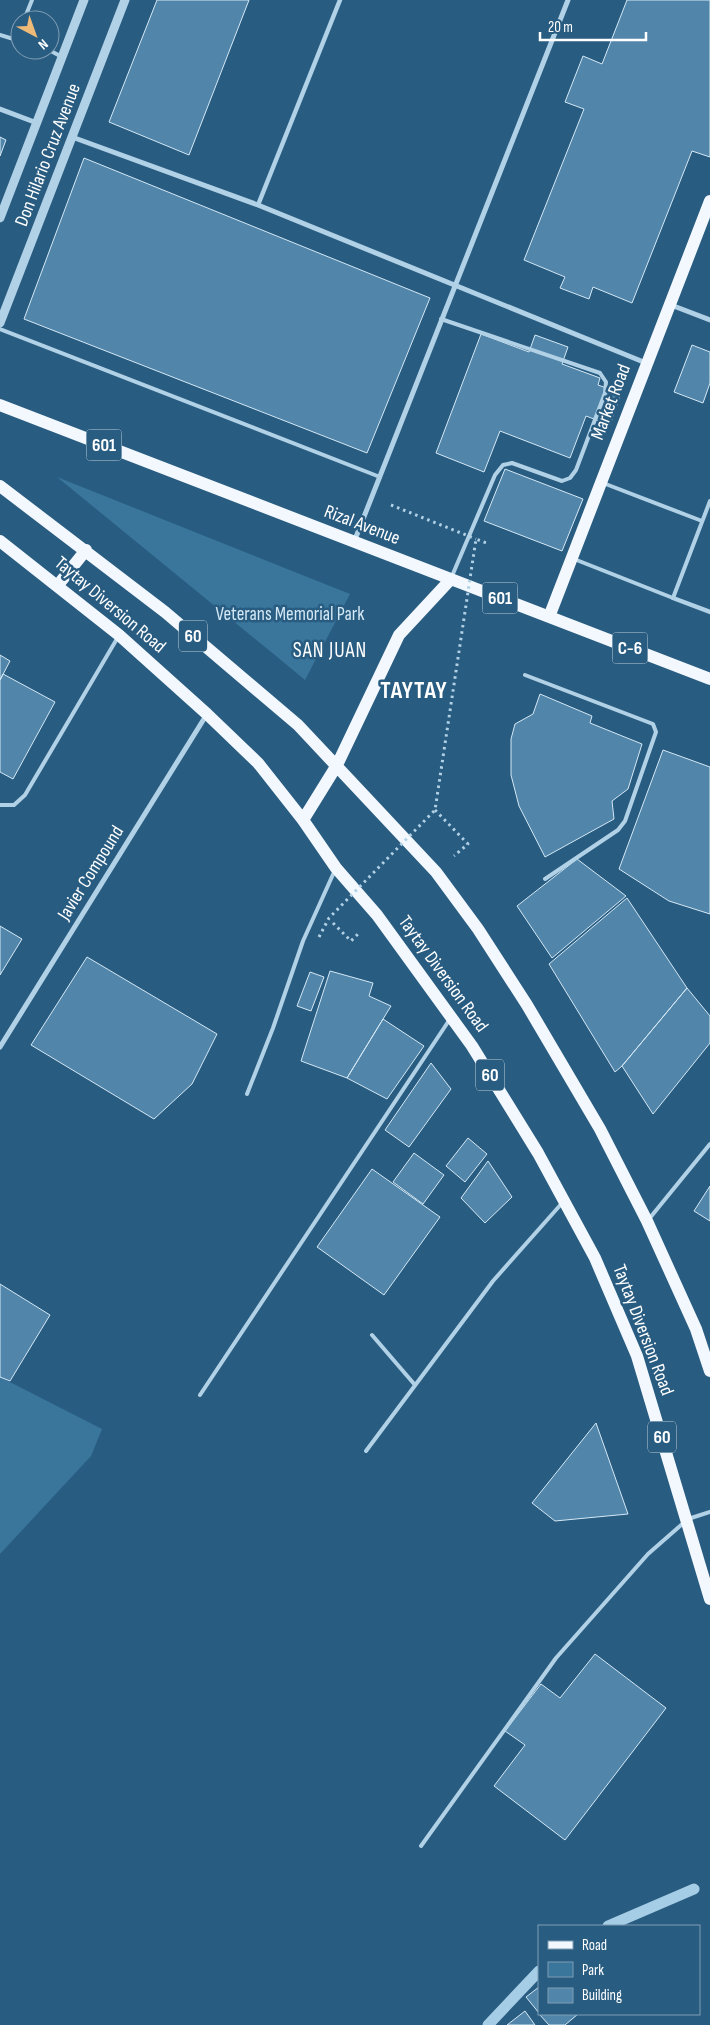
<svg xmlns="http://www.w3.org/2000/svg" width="710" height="2025" viewBox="0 0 710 2025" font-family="'Sofia Sans Condensed',sans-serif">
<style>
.green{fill:#3a759c}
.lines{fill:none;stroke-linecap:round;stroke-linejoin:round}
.stream{stroke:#a6cde6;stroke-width:11}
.building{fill:#5186aa;stroke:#d4e8f5}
.path{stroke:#b1d1e6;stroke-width:3;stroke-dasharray:2.5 4;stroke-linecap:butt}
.service{stroke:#b1d1e6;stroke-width:4}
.pedestrian{stroke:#b1d1e6;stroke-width:4.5}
.minor{stroke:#b1d1e6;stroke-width:5}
.tertiary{stroke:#b1d1e6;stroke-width:9}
.primary{stroke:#f2f8fd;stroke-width:12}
.path-bridge{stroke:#b1d1e6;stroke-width:3;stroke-dasharray:2.5 4;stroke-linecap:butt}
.labels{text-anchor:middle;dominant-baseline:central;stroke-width:5;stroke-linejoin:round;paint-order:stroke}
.shield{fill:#295c81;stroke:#bfced9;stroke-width:1}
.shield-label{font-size:18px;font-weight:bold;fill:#fff}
.street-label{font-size:19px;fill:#fff;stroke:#295c81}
.park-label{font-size:19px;fill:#d4e8f5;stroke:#295c81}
.quarter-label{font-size:21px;letter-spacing:1px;fill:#fff;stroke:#295c81}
.district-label{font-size:24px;font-weight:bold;letter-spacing:1px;fill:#fff;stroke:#295c81}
</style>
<rect width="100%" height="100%" fill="#295c81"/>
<!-- green -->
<path class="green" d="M 57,477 L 350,594 L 305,680 L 276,656 Z
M 0,1377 L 102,1429 L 91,1456 L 0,1554 Z"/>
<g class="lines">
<!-- stream -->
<path class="stream" d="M 608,1926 L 694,1889
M 488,2025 L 539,1971"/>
</g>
<!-- building -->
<path class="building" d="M 157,0 L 249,0 L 189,155 L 109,122 Z
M 627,0 L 710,0 L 710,157 L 692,151 L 632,303 L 593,287 L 589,299 L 560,288 L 565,277 L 524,260 L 584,109 L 565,102 L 583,56 L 602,64 Z
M 0,137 L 6,140 L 0,156 Z
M 84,158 L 430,298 L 367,453 L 24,319 Z
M 481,334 L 529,352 L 535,335 L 568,347 L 562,364 L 600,378 L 598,385 L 621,393 L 610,425 L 586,416 L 570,458 L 500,431 L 484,472 L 436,453 Z
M 692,345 L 710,352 L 710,383 L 703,403 L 674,392 Z
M 505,469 L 583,499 L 562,551 L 484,521 Z
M 0,655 L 10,661 L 0,680 Z
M 3,674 L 55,702 L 13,779 L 0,772 L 0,680 Z
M 540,694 L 592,716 L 590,723 L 642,744 L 628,789 L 612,801 L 614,819 L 545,857 L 519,806 L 511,775 L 511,739 L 515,724 L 533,714 Z
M 663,750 L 710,767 L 710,914 L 669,901 L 619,869 Z
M 577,859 L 626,896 L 552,958 L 517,906 Z
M 627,898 L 687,988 L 622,1066 L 615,1072 L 549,964 Z
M 0,926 L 22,939 L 0,975 Z
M 87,957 L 217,1034 L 192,1084 L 154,1119 L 31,1045 Z
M 330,971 L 373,983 L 369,996 L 391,1006 L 347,1078 L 301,1061 Z
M 310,972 L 324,977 L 311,1011 L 297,1006 Z
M 687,988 L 710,1016 L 710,1043 L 653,1114 L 622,1066 Z
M 383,1019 L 424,1046 L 387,1099 L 347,1078 Z
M 431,1063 L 451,1089 L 409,1147 L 385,1130 Z
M 468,1138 L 487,1154 L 465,1182 L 446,1166 Z
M 414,1153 L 444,1175 L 423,1204 L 393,1182 Z
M 488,1161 L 512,1197 L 485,1223 L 461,1198 Z
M 372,1169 L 440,1217 L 384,1295 L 317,1247 Z
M 710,1186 L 710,1221 L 694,1211 Z
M 0,1284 L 50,1315 L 10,1381 L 0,1377 Z
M 596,1423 L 628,1514 L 555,1521 L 532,1503 Z
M 595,1654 L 666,1708 L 565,1840 L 494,1786 L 525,1745 L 505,1731 L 541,1684 L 560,1698 Z
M 539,1987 L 539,2013 L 526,1997 Z
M 525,2011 L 535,2025 L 507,2025 Z
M 539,2014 L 578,2014 L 565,2025 L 549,2025 Z"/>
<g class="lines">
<!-- path -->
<path class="path" d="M 435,810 L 468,844 L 454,856
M 333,923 L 351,941 L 359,933"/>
<!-- service -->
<path class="service" d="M 24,20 L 32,0
M 0,35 L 20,41
M 16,39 L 20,29
M 49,50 L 62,57
M 441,319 L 600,373 L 606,382 L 605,393 L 576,470 L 570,478 L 562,481 L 512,463 L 503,465 L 495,475 L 452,576
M 0,329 L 380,477
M 603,483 L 702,521
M 574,559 L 673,598 L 710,501
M 525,675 L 653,724 L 656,732 L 625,821 L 618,830 L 545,879
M 0,805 L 14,805 L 25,795 L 118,637
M 247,1094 L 273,1028 L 303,941 L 335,870
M 649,1219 L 710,1144
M 372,1335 L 415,1385
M 200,1395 L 450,1019
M 366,1451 L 493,1281 L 563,1202
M 421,1846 L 556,1658 L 648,1554 L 688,1519 L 710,1512"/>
<!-- pedestrian -->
<path class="pedestrian" d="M 258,205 L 340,0
M 673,598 L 710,612"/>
<!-- minor -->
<path class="minor" d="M 0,109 L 37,123
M 72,137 L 258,205 L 646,363
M 671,305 L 710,320
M 354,542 L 568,0
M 0,1047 L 207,714"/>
<!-- tertiary -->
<path class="tertiary" d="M 0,218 L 84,0
M 0,323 L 125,0"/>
<!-- primary -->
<path class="primary" d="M 0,405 L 710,679
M 0,486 L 165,612 L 298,725 L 436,872 L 478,929 L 527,1005 L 600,1129 L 647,1221 L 696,1329 L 710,1371
M 0,541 L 119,635 L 207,714 L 258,763 L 303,820 L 336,868 L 377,915 L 472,1046 L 538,1153 L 595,1258 L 637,1356 L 710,1599
M 58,585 L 86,550
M 549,617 L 710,201
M 303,820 L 337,765 L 399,635 L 451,579"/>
<!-- path-bridge -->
<path class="path-bridge" d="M 391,505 L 476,539
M 319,937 L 329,918 L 435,810 L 476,539 L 489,544"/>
</g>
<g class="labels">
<!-- shield labels -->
<g class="shield">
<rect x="86.5" y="429.5" width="35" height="31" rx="4"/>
<rect x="482.5" y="582.5" width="35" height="31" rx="4"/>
<rect x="179" y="620.5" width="28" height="31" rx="4"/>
<rect x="612.5" y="632.5" width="35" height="31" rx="4"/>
<rect x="476" y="1059.5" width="28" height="31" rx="4"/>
<rect x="648" y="1421.5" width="28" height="31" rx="4"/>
</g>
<g class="shield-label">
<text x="104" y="445">601</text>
<text x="500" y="598">601</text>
<text x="193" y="636">60</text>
<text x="630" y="648">C-6</text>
<text x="490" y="1075">60</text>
<text x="662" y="1437">60</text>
</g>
<!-- street labels -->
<g class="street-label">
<text transform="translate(48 155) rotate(-69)">Don Hilario Cruz Avenue</text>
<text transform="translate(611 402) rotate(-69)">Market Road</text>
<text transform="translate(362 525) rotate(21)">Rizal Avenue</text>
<text transform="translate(110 605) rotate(40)">Taytay Diversion Road</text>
<text transform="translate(91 873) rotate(-58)">Javier Compound</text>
<text transform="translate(443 974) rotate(54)">Taytay Diversion Road</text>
<text transform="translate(643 1330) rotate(69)">Taytay Diversion Road</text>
</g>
<!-- park labels -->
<g class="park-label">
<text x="290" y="614">Veterans Memorial Park</text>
</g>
<!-- quarter labels -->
<g class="quarter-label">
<text x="330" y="650">SAN JUAN</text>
</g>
<!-- district labels -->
<g class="district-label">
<text x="414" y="690">TAYTAY</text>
</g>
</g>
<!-- legend -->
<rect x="538" y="1925" width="162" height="90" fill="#295c81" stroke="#7f9db3"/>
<rect x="548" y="1941" width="25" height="8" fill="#f2f8fd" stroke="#7f9db3"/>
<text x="582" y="1950" font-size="15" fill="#ffffff">Road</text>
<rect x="548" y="1962" width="25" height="15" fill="#3a759c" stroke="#7f9db3"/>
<text x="582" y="1975" font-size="15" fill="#ffffff">Park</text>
<rect x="548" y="1988" width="25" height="15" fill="#5186aa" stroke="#7f9db3"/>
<text x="582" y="2000" font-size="15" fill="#ffffff">Building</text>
<!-- north arrow -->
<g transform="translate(35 35) rotate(139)"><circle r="24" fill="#295c81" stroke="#7f9db3"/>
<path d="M0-4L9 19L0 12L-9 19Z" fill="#edba78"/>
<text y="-8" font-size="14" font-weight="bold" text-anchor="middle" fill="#ffffff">N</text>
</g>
<!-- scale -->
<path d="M540 32v8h106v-8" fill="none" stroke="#ffffff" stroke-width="2.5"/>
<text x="548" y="32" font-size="15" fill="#ffffff" stroke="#295c81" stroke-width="4" paint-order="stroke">20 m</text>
</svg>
